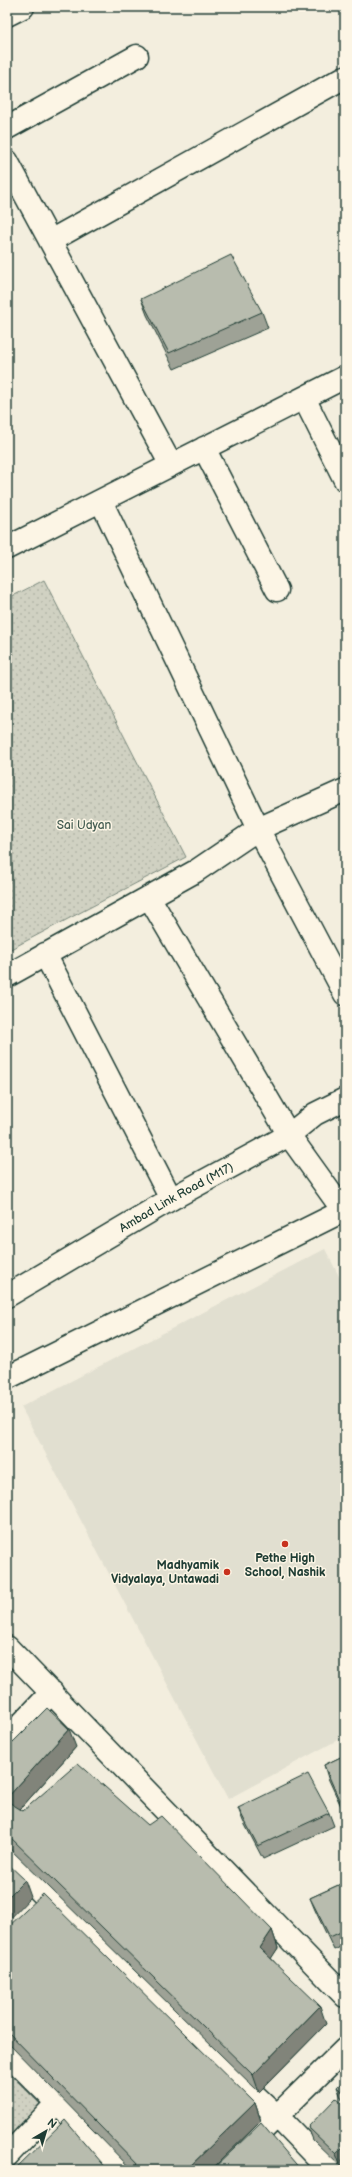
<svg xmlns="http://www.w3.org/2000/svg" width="352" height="2177" viewBox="0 0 352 2177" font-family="'Balsamiq Sans',sans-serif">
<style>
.built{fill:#e1dfd0}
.park{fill:url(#park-dots);stroke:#78877b}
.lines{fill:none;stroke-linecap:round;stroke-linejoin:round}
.minor-casing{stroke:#1f3d34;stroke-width:25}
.tertiary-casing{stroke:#1f3d34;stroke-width:25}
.secondary-casing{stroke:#1f3d34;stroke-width:25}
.minor{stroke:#fcf5e5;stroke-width:22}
.tertiary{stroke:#fcf5e5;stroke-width:22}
.secondary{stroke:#fcf5e5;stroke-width:22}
.wall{fill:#9ea296;stroke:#1f3d34}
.shaded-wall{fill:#81847a;stroke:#1f3d34}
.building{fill:#b8bcae;stroke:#1f3d34}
.poi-dot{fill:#c8321e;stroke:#fcf5e5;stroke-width:1.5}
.labels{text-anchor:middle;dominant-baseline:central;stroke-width:3;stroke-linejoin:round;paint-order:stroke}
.park-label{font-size:12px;fill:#425b50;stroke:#fcf5e5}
.street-label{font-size:12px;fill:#1f3d34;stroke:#fcf5e5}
.poi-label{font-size:12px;font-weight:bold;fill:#1f3d34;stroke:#fcf5e5}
</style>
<defs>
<pattern id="park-dots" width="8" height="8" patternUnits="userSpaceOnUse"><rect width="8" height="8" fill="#d0d1c2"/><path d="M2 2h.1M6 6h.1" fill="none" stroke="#b2b4a7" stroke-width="1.8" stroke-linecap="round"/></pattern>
</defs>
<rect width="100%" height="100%" fill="#f3eede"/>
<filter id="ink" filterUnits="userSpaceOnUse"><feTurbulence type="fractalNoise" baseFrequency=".025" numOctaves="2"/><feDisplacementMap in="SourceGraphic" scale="8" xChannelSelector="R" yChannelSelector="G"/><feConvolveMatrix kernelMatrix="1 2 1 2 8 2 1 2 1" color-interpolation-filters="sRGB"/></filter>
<g filter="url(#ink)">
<!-- built -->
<path class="built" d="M 325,1249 L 345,1288 L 345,1736 L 228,1799 L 21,1407 Z"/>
<!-- park -->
<path class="park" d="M 44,580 L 186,857 L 7,951 L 7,599 Z
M 7,2071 L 43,2107 L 7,2143 Z"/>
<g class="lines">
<!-- minor casing -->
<g class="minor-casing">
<path id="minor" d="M 7,15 L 23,7
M 7,128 L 137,56
M 7,161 L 171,465
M 50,241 L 345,77
M 304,398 L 345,480
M 204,448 L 277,590
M 101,501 L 258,829 L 345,994
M 7,548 L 345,377
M 149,897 L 289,1135
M 45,954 L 171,1199
M 7,976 L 196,871 L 258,829 L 345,790
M 7,1647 L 345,1996
M 7,1739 L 52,1692
M 7,1858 L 111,1962 L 277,2116 L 329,2170
M 7,2053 L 57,2103 L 7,2156
M 57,2103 L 122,2170
M 222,2170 L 345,2049"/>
</g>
<!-- tertiary casing -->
<g class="tertiary-casing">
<path id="tertiary" d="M 289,1135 L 345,1213"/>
</g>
<!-- secondary casing -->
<g class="secondary-casing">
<g id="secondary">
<path id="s1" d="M 7,1296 L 171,1199 L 289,1135 L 315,1114 L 345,1099"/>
<path d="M 7,1378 L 345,1210"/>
</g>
</g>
<!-- minor -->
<use href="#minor" class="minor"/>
<!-- tertiary -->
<use href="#tertiary" class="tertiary"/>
<!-- secondary -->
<use href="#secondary" class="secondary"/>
</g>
<!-- wall -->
<path class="wall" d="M 141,299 L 262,312 L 268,328 L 174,369 L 147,315 Z
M 76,1747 L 20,1809 L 23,1811 L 148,1825 L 272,1930 L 278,1948 L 271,1958 L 326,2024 L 259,2092 L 7,1846 L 7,1748 Z
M 345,1755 L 345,1815 L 328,1778 L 324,1765 Z
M 238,1808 L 329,1813 L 334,1826 L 263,1859 L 243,1821 Z
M 345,1882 L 345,1945 L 334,1950 L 315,1910 L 310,1898 Z
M 7,1928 L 255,2103 L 261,2121 L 211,2170 L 132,2170 L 7,2042 Z
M 345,2079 L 345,2103 L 342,2100 L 337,2087 Z
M 345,2106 L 345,2170 L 343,2165 L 341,2167 L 313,2140 L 308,2127 Z"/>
<!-- shaded-wall -->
<path class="shaded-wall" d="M 69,1729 L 76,1747 L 12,1818 L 7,1805 L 7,1798 Z
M 25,1880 L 31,1897 L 7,1922 L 7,1898 Z
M 272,1930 L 278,1948 L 267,1965 L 260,1948 Z
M 320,2006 L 326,2024 L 259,2092 L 253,2075 Z
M 255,2103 L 261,2121 L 211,2170 L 186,2170 Z
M 345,2145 L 345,2163 L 342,2161 L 343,2165 L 341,2167 L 336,2154 Z"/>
<!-- building -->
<path class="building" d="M 231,255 L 262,312 L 169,353 L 141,299 Z
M 47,1708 L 69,1729 L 7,1798 L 7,1748 Z
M 345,1755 L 345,1803 L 341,1804 L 324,1765 Z
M 78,1763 L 148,1825 L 161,1816 L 272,1930 L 260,1948 L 320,2006 L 253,2075 L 7,1834 L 7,1801 L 23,1811 Z
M 308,1774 L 329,1813 L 258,1846 L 238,1808 Z
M 7,1863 L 25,1880 L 7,1898 Z
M 345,1882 L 345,1930 L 330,1937 L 310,1898 Z
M 43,1894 L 255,2103 L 186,2170 L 143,2170 L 7,2031 L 7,1928 Z
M 345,2079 L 345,2095 L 337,2087 Z
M 336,2098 L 345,2106 L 345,2145 L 336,2154 L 308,2127 Z
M 65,2120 L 108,2170 L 14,2170 Z
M 261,2123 L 301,2170 L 212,2170 Z
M 345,2158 L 345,2164 L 342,2161 Z"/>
</g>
<!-- markers -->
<g class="poi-dot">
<circle cx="285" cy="1544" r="4"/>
<circle cx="227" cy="1572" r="4"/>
</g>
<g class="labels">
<!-- park labels -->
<g class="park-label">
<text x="84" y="825">Sai Udyan</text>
</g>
<!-- street labels -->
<g class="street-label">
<text stroke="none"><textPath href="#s1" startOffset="196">Ambad Link Road (M17)</textPath></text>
</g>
<!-- poi labels -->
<g class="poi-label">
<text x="285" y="1558">Pethe High<tspan x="285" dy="14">School, Nashik</tspan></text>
<text x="219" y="1565" text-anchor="end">Madhyamik<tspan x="219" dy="14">Vidyalaya, Untawadi</tspan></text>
</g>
</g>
<!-- margin -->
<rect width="352" height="2177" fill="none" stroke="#fcf5e5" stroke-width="24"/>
<rect x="12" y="12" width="328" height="2153" fill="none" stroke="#1f3d34" stroke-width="1.5" filter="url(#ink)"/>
<!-- north arrow -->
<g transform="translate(46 2131) rotate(38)" stroke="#fcf5e5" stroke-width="3" paint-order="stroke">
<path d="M0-3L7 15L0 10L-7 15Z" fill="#1f3d34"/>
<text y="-6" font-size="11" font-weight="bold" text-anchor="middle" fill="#1f3d34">N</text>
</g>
</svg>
